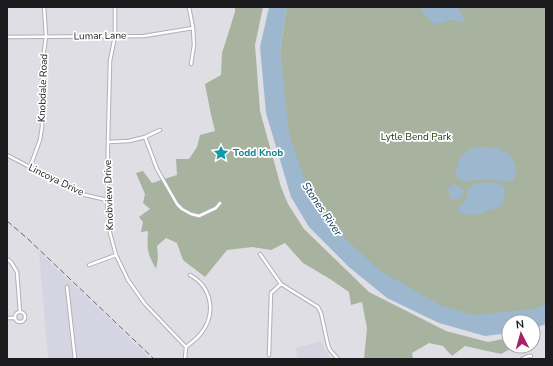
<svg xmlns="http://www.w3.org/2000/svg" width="553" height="366" viewBox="0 0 553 366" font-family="'Nunito Sans',sans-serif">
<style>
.built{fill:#d5d4e2}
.green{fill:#a7b39e}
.water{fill:#9cb7ce}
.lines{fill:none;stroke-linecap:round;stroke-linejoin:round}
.street-casing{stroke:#b1b0b7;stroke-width:4.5}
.street{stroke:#fff;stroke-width:2.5}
.rail{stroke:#69686c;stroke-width:1;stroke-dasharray:6 3;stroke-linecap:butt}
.labels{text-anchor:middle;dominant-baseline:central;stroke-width:3.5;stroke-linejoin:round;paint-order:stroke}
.street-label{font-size:10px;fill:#1c1c1e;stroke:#fff}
.park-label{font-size:10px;fill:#23380a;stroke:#fff}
.culture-label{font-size:10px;font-weight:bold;fill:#0d838f;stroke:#fff;text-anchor:start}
.water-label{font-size:11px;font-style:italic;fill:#013151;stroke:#fff}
</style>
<rect width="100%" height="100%" fill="#dfdee5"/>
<!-- built -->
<path class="built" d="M 39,252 L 151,359 L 48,359 Z
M 321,341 L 328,355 L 332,359 L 292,359 L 297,359 L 296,348 Z"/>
<!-- green -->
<path class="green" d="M 235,7 L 263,7 L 255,45 L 260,111 L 281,187 L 288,204 L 304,229 L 369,292 L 446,331 L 488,342 L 509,338 L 509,346 L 520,346 L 512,348 L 501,354 L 465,346 L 452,356 L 443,346 L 429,343 L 412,353 L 413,359 L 364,359 L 367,328 L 362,302 L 351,305 L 349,292 L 330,279 L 303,263 L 285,243 L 271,250 L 252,247 L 227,250 L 205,277 L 183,260 L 177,243 L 166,238 L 157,246 L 158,258 L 156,269 C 147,253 147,250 148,231 L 141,232 L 143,222 L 139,217 L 150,209 L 143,203 L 145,194 L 136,173 L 143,171 L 152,183 L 177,175 L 176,159 L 189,159 L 197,147 L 200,135 L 215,131 L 211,115 L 205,84 L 221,75 L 222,53 L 235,12 Z
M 287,7 L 546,7 L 546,322 L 509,322 L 509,331 L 391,297 L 293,186 L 280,51 L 285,17 Z"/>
<!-- water -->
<path class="water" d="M 269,7 L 287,7 L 285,17 L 280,51 L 289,134 L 306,183 L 328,222 L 379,270 L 440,305 L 474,315 L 534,309 L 546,304 L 546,324 L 533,329 L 533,322 L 509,322 L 509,333 L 485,336 L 439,323 L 387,298 L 349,267 L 309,227 L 291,197 L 266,113 L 260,47 Z
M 420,7 L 459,7 L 459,10 L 462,14 L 465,23 L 462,21 L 459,22 L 453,20 L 448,20 L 442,23 L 435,23 L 434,25 L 433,23 L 429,21 L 429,19 L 424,14 Z
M 480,147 L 489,147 L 496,149 L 498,147 C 502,153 504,150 509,154 C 510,155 511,158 512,159 C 519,169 516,171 513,181 C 504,184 500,180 491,180 C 480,179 476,179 465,182 L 457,178 L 456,170 L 460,159 L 459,157 L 461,157 C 466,150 472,148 480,147 Z
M 493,182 L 502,185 L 505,187 C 505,192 504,201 501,205 C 498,209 493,209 489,210 C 485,211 488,211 484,213 C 480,215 466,215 462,213 C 460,213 459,211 458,209 C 461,205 466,200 467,195 C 468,192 466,192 468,189 C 472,182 486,183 493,182 Z
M 455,184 L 463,189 L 464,192 C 462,197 459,200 453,200 L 449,197 L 449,191 L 444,189 L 450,188 L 452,185 Z"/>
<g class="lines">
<!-- street casing -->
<g class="street-casing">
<path id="street" d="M 115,7 L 115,36 L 110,61 L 108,142 L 107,200 L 110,233 L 116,255 L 128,280 L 145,304 L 186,347 L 185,359
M 189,7 L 193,28 L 194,45 L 191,64
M 7,37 L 144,36 L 193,28
M 145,137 L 157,169 L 177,204 L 182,209 L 191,214 L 199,216 L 216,208 L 220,203
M 108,142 L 129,141 L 145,137 L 160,130
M 7,155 L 81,194 L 107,200
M 30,167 L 40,140 L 42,127 L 42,67 L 46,36 L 44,7
M 260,254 L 281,284 L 318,307 L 321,313 L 328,345 L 330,350 L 338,359
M 7,259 L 11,262 L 17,272 L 20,312
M 89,265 L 116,255
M 67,287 L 75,359
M15 317a5 5 0 1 1 10 0a5 5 0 1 1-10 0Z
M 7,318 L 15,318
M 186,347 C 191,343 198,338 202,332 C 216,313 212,287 190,275
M 269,355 L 271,293 L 281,284
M 522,359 L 528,356 L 531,356"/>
</g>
<!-- street -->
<use href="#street" class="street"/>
<!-- rail -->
<path class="rail" d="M 7,221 L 28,239 L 154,359"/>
</g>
<!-- icons -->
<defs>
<g id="sight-bare" transform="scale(1.2)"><path d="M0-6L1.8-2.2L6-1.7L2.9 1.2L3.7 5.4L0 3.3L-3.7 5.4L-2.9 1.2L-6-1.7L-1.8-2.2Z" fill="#0f9aa8" stroke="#fff" stroke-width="2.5" paint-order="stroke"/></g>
</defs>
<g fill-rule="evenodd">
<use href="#sight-bare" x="221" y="153"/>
</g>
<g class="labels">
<!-- street labels -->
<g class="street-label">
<text transform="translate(100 36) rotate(-1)">Lumar Lane</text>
<text transform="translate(43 88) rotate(-88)">Knobdale Road</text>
<text transform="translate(56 180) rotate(26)">Lincoya Drive</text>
<text transform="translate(109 195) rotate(-92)">Knobview Drive</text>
</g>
<!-- park labels -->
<g class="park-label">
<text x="416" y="137">Lytle Bend Park</text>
</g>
<!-- culture labels -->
<g class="culture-label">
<text x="233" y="153">Todd Knob</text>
</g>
<!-- water labels -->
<g class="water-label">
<text transform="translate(322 209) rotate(56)">Stones River</text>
</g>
</g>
<!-- border -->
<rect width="553" height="366" fill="none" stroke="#1c1c1e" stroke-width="16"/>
<!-- north arrow -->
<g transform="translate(521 334) rotate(354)"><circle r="19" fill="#ffffff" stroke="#a4a4a5"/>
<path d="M0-3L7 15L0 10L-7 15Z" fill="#a92268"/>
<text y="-6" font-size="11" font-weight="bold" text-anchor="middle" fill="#1c1c1e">N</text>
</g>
</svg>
